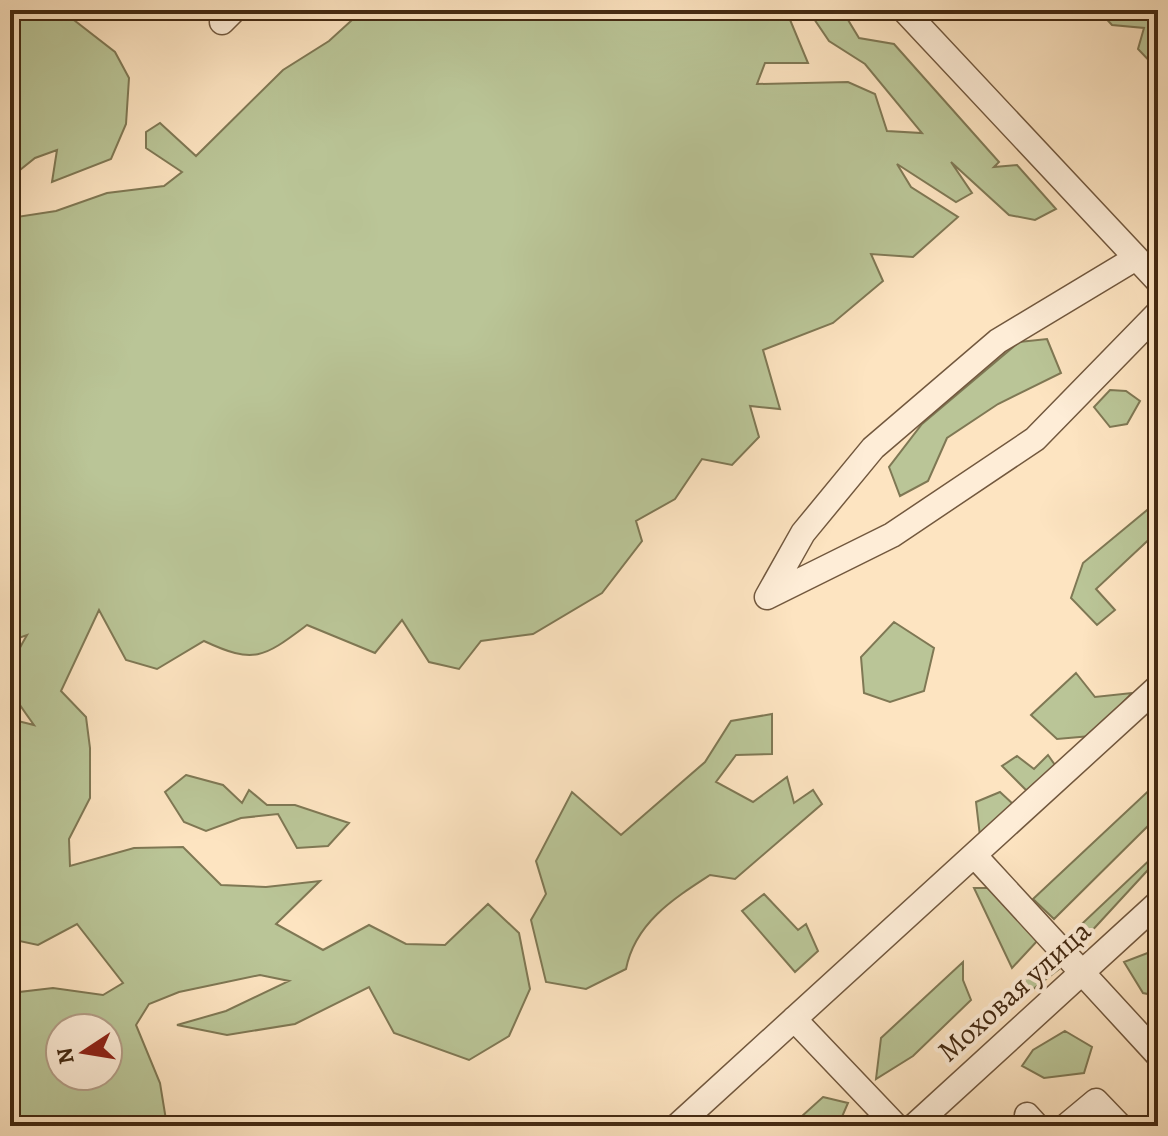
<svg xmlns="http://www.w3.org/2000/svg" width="1168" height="1136" viewBox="0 0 1168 1136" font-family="Alegreya,serif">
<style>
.green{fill:#bac597;stroke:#7f7854;stroke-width:2;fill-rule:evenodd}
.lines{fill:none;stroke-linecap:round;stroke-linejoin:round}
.minor-casing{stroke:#72583e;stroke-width:27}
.minor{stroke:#feedd7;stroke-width:24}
.labels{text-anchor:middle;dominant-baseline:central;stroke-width:8;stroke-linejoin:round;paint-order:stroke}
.street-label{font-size:30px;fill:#442a12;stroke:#feedd7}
</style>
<rect width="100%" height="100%" fill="#fde4c1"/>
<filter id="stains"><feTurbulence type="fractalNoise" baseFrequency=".0025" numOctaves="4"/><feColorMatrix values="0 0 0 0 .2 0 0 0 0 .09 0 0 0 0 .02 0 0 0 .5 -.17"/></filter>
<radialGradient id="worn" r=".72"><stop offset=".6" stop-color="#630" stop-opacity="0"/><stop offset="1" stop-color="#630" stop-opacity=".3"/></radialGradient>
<!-- green -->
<path class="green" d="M 10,10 L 61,10 L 115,52 L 129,78 L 126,124 L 111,159 L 52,182 L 57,150 L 35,158 L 10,178 Z
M 363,10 L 786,10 L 808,63 L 765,63 L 757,84 L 848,82 L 875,94 L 887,131 L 922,133 L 865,64 L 829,41 L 808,10 L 842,10 L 859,38 L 894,44 L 999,162 L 994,167 L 1017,165 L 1056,209 L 1035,220 L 1009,215 L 951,162 L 972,193 L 956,202 L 897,164 L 911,187 L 958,217 L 913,257 L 871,254 L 883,281 L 833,323 L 763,350 L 780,409 L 750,406 L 759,437 L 732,465 L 702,459 L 675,499 L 636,521 L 642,541 L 602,593 L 533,634 L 481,641 L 459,669 L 429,662 L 402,620 L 375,653 L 307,625 C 264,657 255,665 204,641 L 157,669 L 126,660 L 99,610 L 61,691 L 86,717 L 90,748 L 90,798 L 69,839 L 70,866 L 134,848 L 183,847 L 221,885 L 266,887 L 320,881 L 276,924 L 323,950 L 369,925 L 406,944 L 445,945 L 488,904 L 519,933 L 530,989 L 509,1036 L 469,1060 L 394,1033 L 369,987 L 295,1024 L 227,1035 L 177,1025 L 226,1011 L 289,981 L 260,975 L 179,992 L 149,1004 L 136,1025 L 160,1083 L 167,1126 L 10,1126 L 11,993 L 53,988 L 103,995 L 123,983 L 77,924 L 38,945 L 10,939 L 10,719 L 34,725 C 5,685 1,680 27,635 L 10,641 L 10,218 L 56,211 L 107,193 L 164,186 L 182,172 L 146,148 L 146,132 L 160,123 L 196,156 L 283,70 L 329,41 ZM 60,1028 L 108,1028 L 108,1076 L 60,1076 Z
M 1098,10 L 1158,10 L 1158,70 L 1138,49 L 1144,28 L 1112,25 Z
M 1047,339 L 1061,373 L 998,404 L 947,438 L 928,481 L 900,496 L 889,467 L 922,424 L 1019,342 Z
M 1110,390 L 1126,391 L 1140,401 L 1127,424 L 1110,427 L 1094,407 Z
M 1158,501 L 1158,531 L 1096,589 L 1115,610 L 1097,625 L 1071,598 L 1083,563 Z
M 894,622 L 934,648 L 924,691 L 890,702 L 864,693 L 861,657 Z
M 1076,673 L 1095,697 L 1132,693 L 1091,736 L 1057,739 L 1031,715 Z
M 772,714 L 772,754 L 736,755 L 716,782 L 753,802 L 787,777 L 794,803 L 813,790 L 822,804 L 735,879 L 710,875 C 673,899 635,923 626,969 L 586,989 L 546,982 L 531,920 L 546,894 L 536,861 L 572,792 L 621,835 L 705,762 L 731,721 Z
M 1048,755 L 1055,765 L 1027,791 L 1002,766 L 1017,756 L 1034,769 Z
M 186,775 L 223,785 L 242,803 L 249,790 L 267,805 L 295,805 L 349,823 L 328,846 L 297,848 L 278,814 L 241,818 L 206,831 L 184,822 L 165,792 Z
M 1158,782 L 1158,816 L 1054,919 L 1033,899 Z
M 1000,792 L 1013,804 L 980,836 L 976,802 Z
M 1158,852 L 1158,859 L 1088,935 L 1069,936 Z
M 974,888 L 992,888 L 1039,939 L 1012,968 Z
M 764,894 L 798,930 L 806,924 L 818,951 L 795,972 L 742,911 Z
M 1158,949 L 1158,996 L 1143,993 L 1124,962 Z
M 1054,950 L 1063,966 L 1028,993 L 1016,988 Z
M 963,962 L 963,980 L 971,1000 L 913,1056 L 876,1079 L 881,1038 Z
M 1065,1031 L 1092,1047 L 1084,1073 L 1044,1078 L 1022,1066 L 1033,1050 Z
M 823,1097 L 848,1103 L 838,1126 L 791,1126 Z"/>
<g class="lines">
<!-- minor casing -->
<g class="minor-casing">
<path id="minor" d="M 904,10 L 1158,281
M 222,22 L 234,10
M 767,597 L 803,533 L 873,448 L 998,341 L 1136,258
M 767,597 L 892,535 L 1035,439 L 1158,313
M 974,855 L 1158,1055
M 794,1019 L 896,1126
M 1027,1115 L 1037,1126
M 677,1126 L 1158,687
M 914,1126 L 1158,903
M 1066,1126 L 1096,1101 L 1120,1126"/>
</g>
<!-- minor -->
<use href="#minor" class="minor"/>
</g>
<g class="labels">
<!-- street labels -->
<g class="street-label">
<text transform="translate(1014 991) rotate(-42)">Моховая улица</text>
</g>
</g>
<!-- margin -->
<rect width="1168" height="1136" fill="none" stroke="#fde4c1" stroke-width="40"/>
<rect x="12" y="12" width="1144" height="1112" fill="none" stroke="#442a12" stroke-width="4"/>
<rect x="20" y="20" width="1128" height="1096" fill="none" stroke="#442a12" stroke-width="2"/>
<!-- north arrow -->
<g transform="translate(84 1052) rotate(258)"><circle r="38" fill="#feedd7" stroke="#b49f88" stroke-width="2"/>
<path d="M0-6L14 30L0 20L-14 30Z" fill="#8f2418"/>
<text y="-12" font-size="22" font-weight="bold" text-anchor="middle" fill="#442a12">N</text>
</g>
<rect width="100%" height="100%" filter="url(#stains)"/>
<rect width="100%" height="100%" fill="url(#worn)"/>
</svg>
